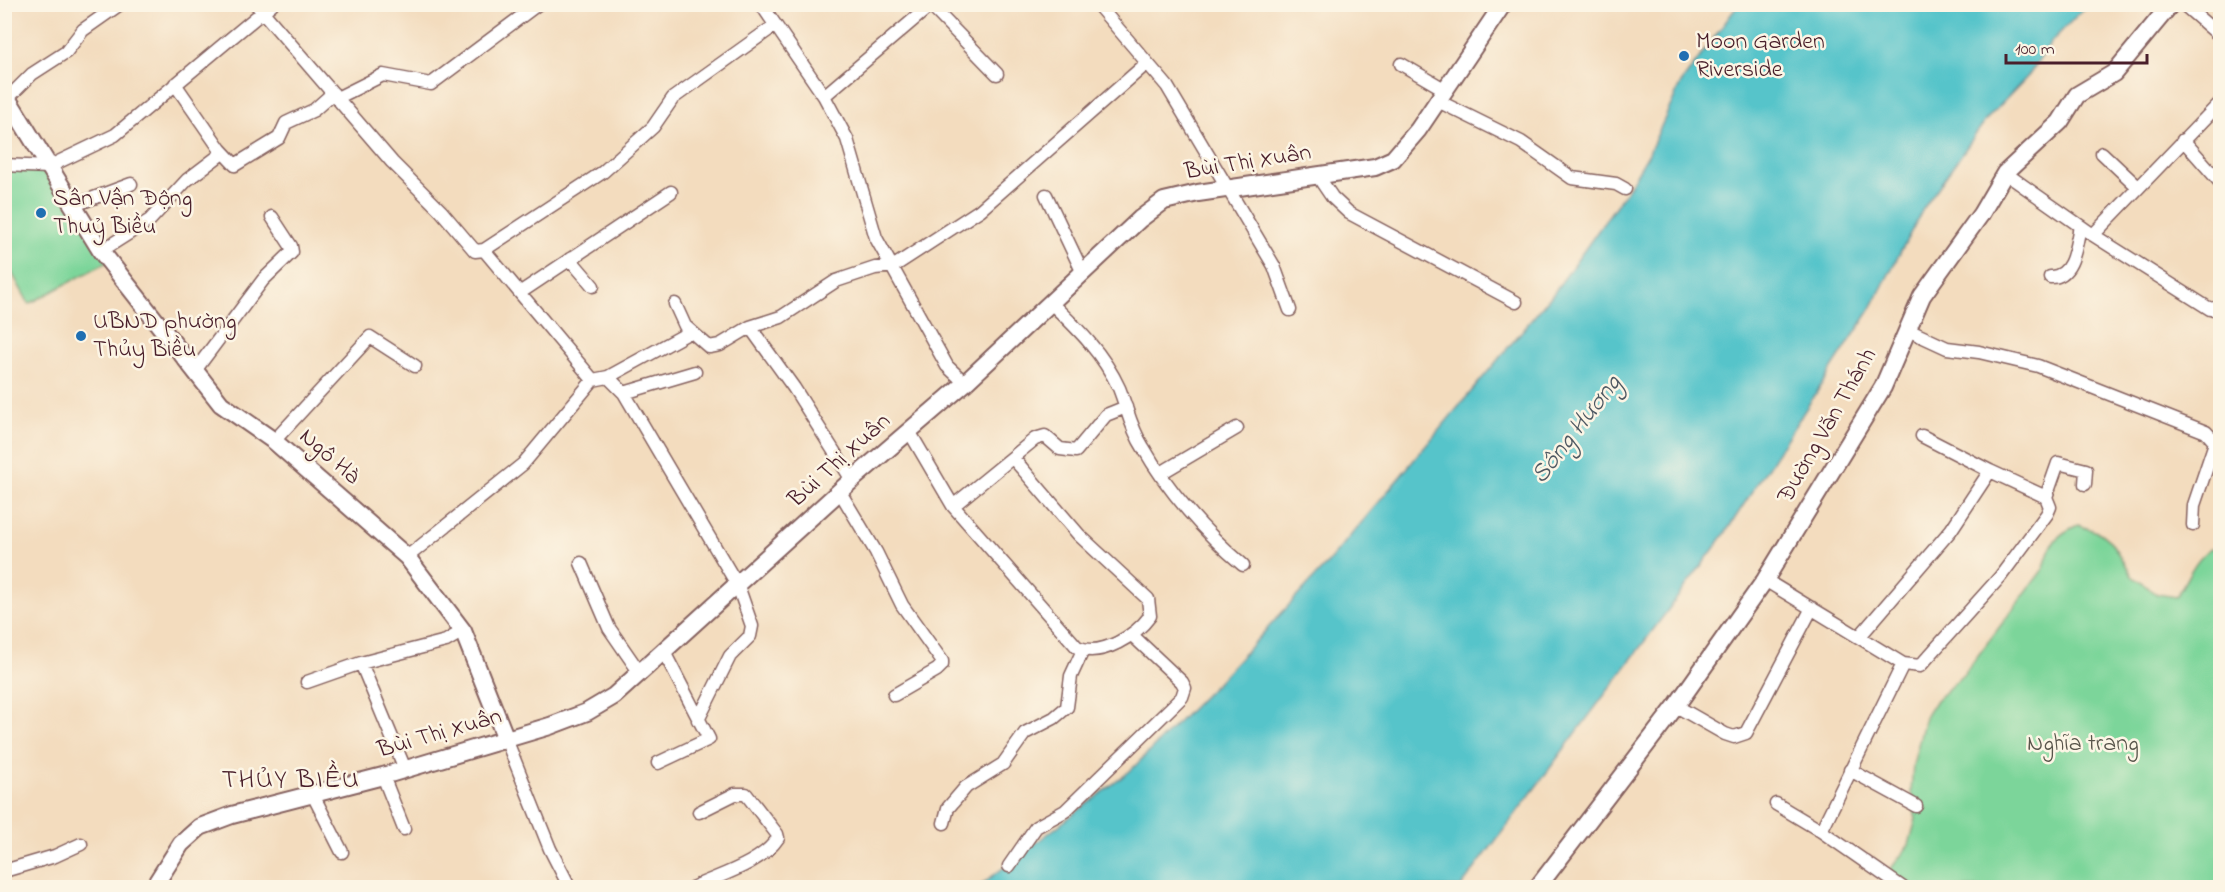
<svg xmlns="http://www.w3.org/2000/svg" width="2225" height="892" viewBox="0 0 2225 892" font-family="'Indie Flower',sans-serif">
<style>
.green{fill:#7cd59a;stroke:#637a62;stroke-width:1.5}
.water{fill:#57c4ca;stroke:#50727a;stroke-width:1.5}
.lines{fill:none;stroke-linecap:round;stroke-linejoin:round}
.street-casing{stroke:#85615e;stroke-width:15}
.secondary-casing{stroke:#85615e;stroke-width:20}
.street{stroke:#fff;stroke-width:12}
.secondary{stroke:#fff;stroke-width:16}
.poi-dot{fill:#1f6fb2;stroke:#fcf5e5;stroke-width:2}
.labels{text-anchor:middle;dominant-baseline:central;stroke-width:5;stroke-linejoin:round;paint-order:stroke}
.poi-label{font-size:24px;fill:#4a1f2b;stroke:#fcf5e5;text-anchor:start}
.street-label{font-size:24px;fill:#4a1f2b;stroke:#fcf5e5}
.park-label{font-size:24px;fill:#59564c;stroke:#fcf5e5}
.water-label{font-size:26px;font-style:italic;fill:#4f5963;stroke:#fcf5e5}
.quarter-label{font-size:27px;letter-spacing:1.5px;fill:#4a1f2b;stroke:#fcf5e5}
</style>
<rect width="100%" height="100%" fill="#fcf5e5"/>
<filter id="ink" filterUnits="userSpaceOnUse"><feTurbulence type="fractalNoise" baseFrequency=".0167" numOctaves="2"/><feDisplacementMap in="SourceGraphic" scale="12" xChannelSelector="R" yChannelSelector="G"/><feConvolveMatrix kernelMatrix="1 2 1 2 8 2 1 2 1" color-interpolation-filters="sRGB"/></filter>
<filter id="wash" filterUnits="userSpaceOnUse"><feTurbulence type="fractalNoise" baseFrequency=".008" numOctaves="4" result="noise"/><feDisplacementMap in="SourceGraphic" scale="24" xChannelSelector="R" yChannelSelector="G"/><feGaussianBlur stdDeviation="1.35" result="paint"/><feColorMatrix in="noise" values="0 0 0 0 0 0 0 0 0 0 0 0 0 0 0 0 0 1.4 0 .05"/><feComposite in="paint" operator="in"/></filter>
<g filter="url(#wash)">
<rect width="100%" height="100%" fill="#f3dcbe"/>
<!-- green -->
<path class="green" d="M 4,165 L 48,167 L 109,261 L 29,304 L 5,260 Z
M 2078,525 L 2100,533 L 2111,542 L 2132,576 L 2157,594 L 2176,597 C 2188,579 2193,560 2211,548 L 2220,550 L 2220,887 L 2073,888 L 2062,881 L 2039,888 L 1876,888 L 1909,845 L 1916,819 L 1911,792 L 1913,765 L 1925,717 L 1936,700 L 1964,674 L 2044,568 C 2050,544 2055,535 2078,525 Z"/>
<!-- water -->
<path class="water" d="M 1738,5 L 2087,5 L 2052,41 L 2029,75 L 1985,121 L 1923,209 L 1870,310 L 1724,535 L 1461,887 L 977,888 L 1130,771 L 1218,682 L 1326,565 L 1553,294 L 1627,190 L 1648,155 L 1681,83 Z"/>
</g>
<g filter="url(#ink)">
<g class="lines">
<!-- street casing -->
<g class="street-casing">
<path id="street" d="M 256,4 L 392,162 L 441,211 L 475,251 L 484,250 L 593,380 L 608,377 L 624,393 L 738,586 L 752,626 L 750,636 L 730,656 L 698,720
M 761,4 L 824,96
M 932,4 L 824,96 L 847,139 L 876,238 L 947,366 L 965,383
M 1097,4 L 1167,86 L 1274,266 L 1290,310
M 2183,4 L 2220,36
M 931,6 L 997,74
M 1401,64 L 1444,89
M 8,98 L 32,74 L 66,52 L 83,30 L 120,4
M 337,98 L 383,75 L 431,84 L 538,4
M 1436,100 L 1521,142 L 1572,178 L 1616,184 L 1625,189
M 2183,140 L 2220,182
M 220,149 L 235,165 L 279,138 L 286,123 L 314,110 L 333,93
M 2102,153 L 2138,187
M 4,165 L 48,167 L 115,135 L 272,4
M 2005,173 L 2093,235 L 2210,309 L 2220,307
M 1317,175 L 1332,197 L 1349,213 L 1516,302
M 1046,195 L 1083,273
M 72,206 L 131,184
M 2093,235 L 2220,103
M 484,250 L 603,172 L 653,127 L 673,98 L 774,26
M 101,251 L 150,220 L 187,180 L 220,155 L 220,149 L 175,84
M 570,259 L 593,286
M 2050,277 C 2074,278 2076,244 2080,226
M 521,292 L 671,192
M 1051,303 C 1078,329 1103,353 1119,388 C 1127,408 1131,429 1143,447 C 1168,491 1205,533 1243,565
M 675,304 L 685,326 L 709,347 L 720,345 L 750,327 L 781,317 L 836,281 L 875,268 L 894,266 L 980,210 L 1146,64
M 750,327 L 794,388 L 852,480
M 1908,330 L 1947,348 L 1979,352 L 2038,366 L 2206,432 L 2214,441 L 2214,446 L 2194,505 L 2193,525
M 194,372 L 263,280 L 292,252 L 291,246 L 272,217
M 608,377 L 690,332
M 624,393 L 695,372
M 909,431 L 953,506 L 1077,647 C 1102,658 1136,635 1150,616 L 1148,599 L 1079,535 L 1013,458
M 1922,436 L 1990,471
M 274,441 L 370,337 L 415,366
M 1161,473 L 1237,428
M 840,492 L 876,552 L 902,605 L 942,661 L 942,665 L 937,670 L 894,695
M 953,506 L 1035,439 L 1045,436 L 1060,449 L 1076,451 L 1106,415 L 1126,407
M 407,557 L 523,464 L 593,380
M 581,563 L 609,628 L 640,673
M 1765,580 L 1903,664 L 1821,831 L 1903,888
M 1860,636 L 1951,530 L 1990,471 L 2046,497 L 2058,463 L 2086,470 L 2085,484
M 361,663 L 405,769
M 1903,664 L 1920,666 L 2000,577 L 2047,514 L 2050,507 L 2046,497
M 307,682 L 361,663 L 446,641 L 463,631
M 1676,706 L 1725,734 L 1734,737 L 1746,733 L 1812,608
M 506,739 L 550,849 L 570,888
M 658,763 L 709,739 L 664,652
M 1850,770 L 1916,806
M 383,776 L 404,829
M 313,795 L 342,852
M 1776,804 L 1821,831
M 944,823 L 948,808 L 966,787 L 1003,764 L 1025,733 L 1054,718 L 1067,707 L 1071,676 L 1083,650
M 1009,866 L 1036,827 L 1065,811 L 1182,697 L 1185,688 L 1182,682 L 1132,635
M 4,871 L 55,856 L 81,844
M 692,888 C 719,875 761,864 778,838 L 777,834 L 746,794 L 735,794 L 699,812"/>
</g>
<!-- secondary casing -->
<g class="secondary-casing">
<path id="secondary" d="M 4,93 L 101,251 L 221,404 L 274,441 L 407,557 L 463,631 L 506,739
M 153,888 L 181,844 L 200,827 L 232,815 L 383,776 L 550,726 L 587,712 L 614,696 L 852,480 L 965,383 L 1140,219 L 1164,201 L 1198,193 L 1375,167 L 1393,159 L 1418,130 L 1503,4
M 1537,888 L 1676,706 L 1765,580 L 1883,387 L 1922,296 L 1981,214 L 2005,173 L 2060,122 L 2077,95 L 2114,73 L 2171,4"/>
</g>
<!-- street -->
<use href="#street" class="street"/>
<!-- secondary -->
<use href="#secondary" class="secondary"/>
</g>
</g>
<!-- markers -->
<g class="poi-dot">
<circle cx="1684" cy="56" r="6"/>
<circle cx="41" cy="213" r="6"/>
<circle cx="81" cy="336" r="6"/>
</g>
<g class="labels">
<!-- poi labels -->
<g class="poi-label">
<text x="1696" y="42">Moon Garden<tspan x="1696" dy="28">Riverside</tspan></text>
<text x="53" y="199">Sân Vận Động<tspan x="53" dy="28">Thuỷ Biều</tspan></text>
<text x="93" y="322">UBND phường<tspan x="93" dy="28">Thủy Biều</tspan></text>
</g>
<!-- street labels -->
<g class="street-label">
<text transform="translate(1248 163) rotate(-9)">Bùi Thị Xuân</text>
<text transform="translate(1828 426) rotate(-60)">Đường Văn Thánh</text>
<text transform="translate(329 457) rotate(41)">Ngô Hà</text>
<text transform="translate(840 461) rotate(-42)">Bùi Thị Xuân</text>
<text transform="translate(440 734) rotate(-16)">Bùi Thị Xuân</text>
</g>
<!-- park labels -->
<g class="park-label">
<text x="2083" y="744">Nghĩa trang</text>
</g>
<!-- water labels -->
<g class="water-label">
<text transform="translate(1577 430) rotate(-52)">Sông Hương</text>
</g>
<!-- quarter labels -->
<g class="quarter-label">
<text x="291" y="780">THỦY BIỀU</text>
</g>
</g>
<!-- margin -->
<rect width="2225" height="892" fill="none" stroke="#fcf5e5" stroke-width="24"/>
<!-- scale -->
<path d="M2006 54v9h141v-9" fill="none" stroke="#4a1f2b" stroke-width="3"/>
<text x="2015" y="54" font-size="18" fill="#4a1f2b" stroke="#fcf5e5" stroke-width="4.5" paint-order="stroke">100 m</text>
</svg>
